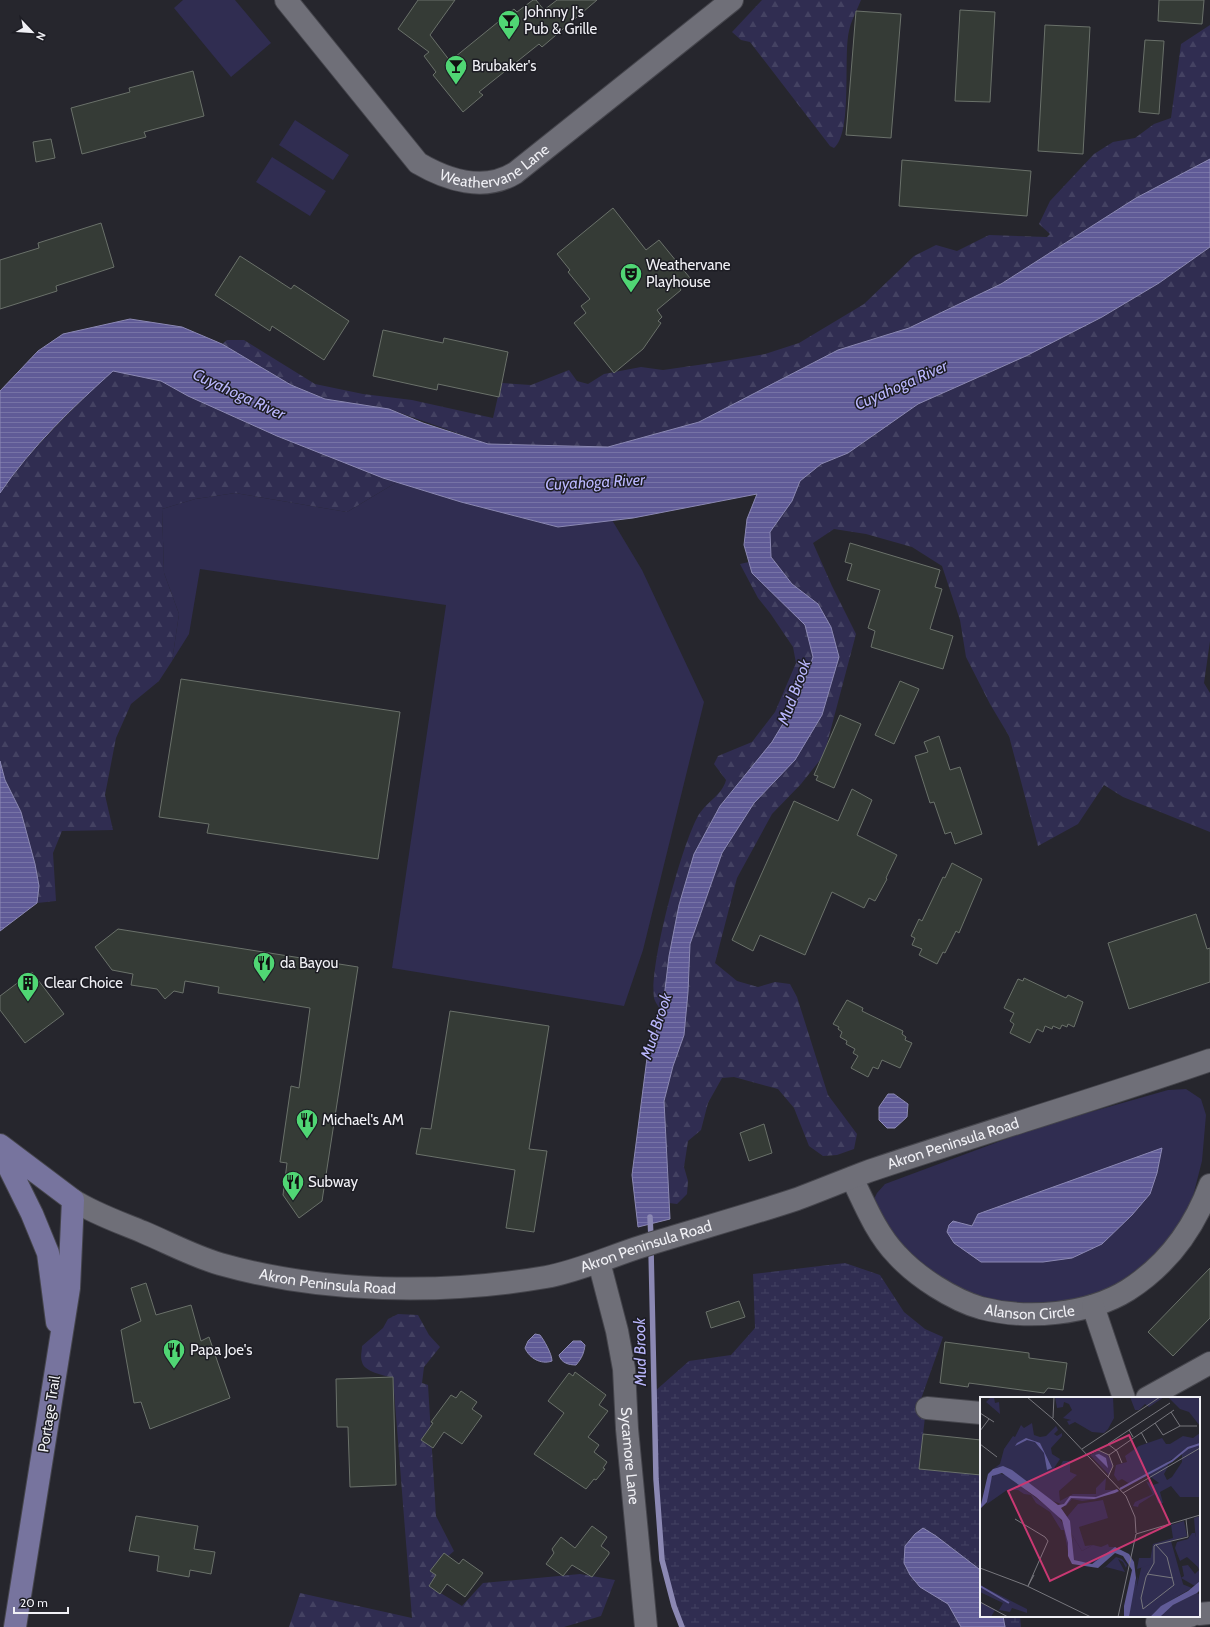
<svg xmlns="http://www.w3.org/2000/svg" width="1210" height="1627" viewBox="0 0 1210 1627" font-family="Cabin,sans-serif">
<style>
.green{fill:#302d51}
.forest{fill:url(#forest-firs)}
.wetland{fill:url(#wetland-marsh)}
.water{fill:url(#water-rules);stroke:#8b88b3}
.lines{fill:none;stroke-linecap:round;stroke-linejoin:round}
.stream{stroke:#8b88b3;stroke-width:5.5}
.building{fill:#353b36;stroke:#6a716a}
.minor-casing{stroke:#45454c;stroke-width:24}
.major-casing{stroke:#45454c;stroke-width:24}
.minor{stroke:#6f6f78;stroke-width:22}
.major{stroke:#77749e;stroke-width:22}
.labels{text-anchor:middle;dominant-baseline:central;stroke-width:3;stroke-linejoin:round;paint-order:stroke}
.poi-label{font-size:15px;fill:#f0f0f5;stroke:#1d1d24;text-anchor:start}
.street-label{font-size:15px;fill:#f0f0f5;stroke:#1d1d24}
.water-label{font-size:16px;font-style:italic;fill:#b9b6fc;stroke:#1d1d24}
.inset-river{fill:none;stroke:#605b97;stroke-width:2}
.inset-road{fill:none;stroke:#77777d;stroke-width:1}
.view{fill:#c93872;fill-opacity:0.15;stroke:#c93872;stroke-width:2}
.inset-edge{fill:none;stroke:#f0f0f5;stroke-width:2}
</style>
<defs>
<pattern id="forest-firs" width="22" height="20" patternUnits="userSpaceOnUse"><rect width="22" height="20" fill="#302d51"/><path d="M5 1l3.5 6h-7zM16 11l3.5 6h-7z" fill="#444262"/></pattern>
<pattern id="wetland-marsh" width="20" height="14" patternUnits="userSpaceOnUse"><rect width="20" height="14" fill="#302d51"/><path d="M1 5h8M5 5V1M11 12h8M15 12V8" fill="none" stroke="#444262"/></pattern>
<pattern id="water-rules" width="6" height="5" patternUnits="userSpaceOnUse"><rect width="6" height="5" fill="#605b97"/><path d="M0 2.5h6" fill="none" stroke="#7773a6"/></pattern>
</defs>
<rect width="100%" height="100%" fill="#26262d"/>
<!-- green -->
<path class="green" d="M 183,0 L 235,0 L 271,43 L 231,77 L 174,8 Z
M 295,120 L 349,155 L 333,180 L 279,145 Z
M 272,157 L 326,191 L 310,216 L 256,182 Z
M 397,482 L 461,502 L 558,527 L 612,520 L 642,570 L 704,702 L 643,950 L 624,1006 L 392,968 L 446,605 L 200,569 L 189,634 L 172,661 L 179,614 L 164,573 L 162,509 L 195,499 L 235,493 L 347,512 Z
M 1186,1089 L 1201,1099 L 1206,1115 L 1202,1161 L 1191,1204 L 1165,1245 L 1140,1267 L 1111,1288 L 1085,1300 L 1022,1307 L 969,1297 L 902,1254 L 872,1203 L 877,1193 L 885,1184 L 1038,1127 L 1168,1090 Z"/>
<!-- forest -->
<path class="forest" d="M 762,0 L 861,0 C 857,10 851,21 849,31 C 843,56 853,133 834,148 L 830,146 L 750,42 L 741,40 L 732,32 Z
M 1210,25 L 1210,159 L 1136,198 L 1001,284 L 909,328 L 838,350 L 699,422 L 608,447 L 488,444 L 389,409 L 325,399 L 291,385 L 222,344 L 227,340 L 244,340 L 315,384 L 363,394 L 412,400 L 493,418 L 501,383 L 531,385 L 569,370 L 577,381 L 588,384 L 604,374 L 641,367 L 663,370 L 719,362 L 765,354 L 799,343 L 864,304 L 914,256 L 936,245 L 957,251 L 989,235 L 1047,237 L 1050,234 L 1039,224 L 1050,201 L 1094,154 L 1113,142 L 1135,138 L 1154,124 L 1171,118 L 1181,44 Z
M 1210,247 L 1210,641 L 1204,683 L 1210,693 L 1210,832 L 1123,797 L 1104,785 L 1078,824 L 1038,846 L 1009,736 L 990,704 L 966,657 L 960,620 L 942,566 L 912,547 L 866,534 L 834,529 L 813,543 L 832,586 L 856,634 L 824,755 L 801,784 L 772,814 L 737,878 L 715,963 L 737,981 L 758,987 L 775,982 L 790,984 L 797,997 L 828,1095 L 857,1134 L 854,1149 L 837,1155 L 823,1156 L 809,1146 L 794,1108 L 778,1089 L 734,1077 L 722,1078 L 708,1103 L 701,1130 L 688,1141 L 684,1167 L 688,1181 L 687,1194 L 677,1204 L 669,1203 L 664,1101 L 673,1066 L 678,1033 C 672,1025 656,1006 654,998 C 649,965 681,848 697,818 C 705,802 722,796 726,780 L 714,764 L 718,756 L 752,742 L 775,712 L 796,663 L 793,647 L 770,613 L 758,598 L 740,564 L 771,557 L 770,532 L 792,501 L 800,481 L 821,464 L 848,453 L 918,404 L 1026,356 L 1102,317 L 1159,283 Z
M 113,370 L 161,381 L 188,396 L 277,436 L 397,482 L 347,512 L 235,493 L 195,499 L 162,509 L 164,573 L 179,614 L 172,661 L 159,681 L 131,704 L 116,738 L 105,795 L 113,830 L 62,831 L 53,853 L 56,901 L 37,903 L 39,886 L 35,864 L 21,812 L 5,780 L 0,761 L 0,493 C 32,447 73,409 113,370 Z
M 398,1314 L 418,1315 L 429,1335 L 440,1347 L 424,1367 L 422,1383 L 428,1385 L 436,1516 L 454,1551 L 436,1567 L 436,1575 L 429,1586 L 462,1606 L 483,1583 L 580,1574 L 615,1580 L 601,1616 L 564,1627 L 289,1627 L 300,1593 L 412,1618 L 393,1378 C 384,1375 364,1372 362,1362 C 360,1357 362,1351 362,1346 L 383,1328 L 388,1319 Z"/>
<!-- wetland -->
<path class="wetland" d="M 845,1263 L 880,1275 L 904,1312 L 925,1329 L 943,1337 L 921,1399 L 918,1416 L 925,1417 L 919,1469 L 981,1475 L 981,1616 L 1020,1616 L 1021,1627 L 682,1627 L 674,1606 L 662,1560 L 656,1479 L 654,1392 L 689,1361 L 731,1355 L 755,1328 L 753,1274 Z"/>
<!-- water -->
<path class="water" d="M 1210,159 L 1210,247 L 1159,283 L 1102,317 L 1026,356 L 918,404 L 848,453 L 821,464 L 800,481 L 792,501 L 770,532 L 771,557 L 792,584 L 818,604 L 831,627 L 839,657 L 822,715 L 795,760 L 754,803 L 722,853 L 690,944 L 688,992 L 684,1035 L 673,1066 L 664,1101 L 670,1219 L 638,1227 L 632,1175 L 647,1058 L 662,1015 L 669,956 L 679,905 L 694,854 L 720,806 L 772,742 L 799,697 L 813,657 L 805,625 L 752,573 L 744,545 L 747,519 L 757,494 L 633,518 L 558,527 L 461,502 L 383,478 L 277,436 L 188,396 L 161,381 L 113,371 C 73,407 31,447 0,493 L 0,391 L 38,351 L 63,334 L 130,319 L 182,327 L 222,344 L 291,385 L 325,399 L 389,409 L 423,423 L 488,444 L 608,447 L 699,422 L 838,350 L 909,328 L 1001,284 L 1136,198 Z
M 0,761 L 5,780 L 21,812 L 35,864 L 39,886 L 37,903 L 0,931 Z
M 888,1094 L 894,1094 L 908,1104 L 907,1117 L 895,1128 L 887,1128 L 879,1120 L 879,1107 Z
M 1162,1148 L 1157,1173 L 1150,1194 L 1132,1215 L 1102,1244 L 1072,1258 L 1043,1262 L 981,1262 L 954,1243 L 947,1232 L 949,1225 L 953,1221 L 972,1226 L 978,1214 Z
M 535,1334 L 540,1335 C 544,1340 552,1354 552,1361 C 541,1365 529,1358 525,1348 L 528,1341 Z
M 573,1341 L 581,1341 L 585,1345 C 584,1353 582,1358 576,1365 C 569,1365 561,1363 559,1355 Z
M 923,1528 L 936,1536 L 979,1569 L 981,1572 L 981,1616 L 1003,1616 L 1005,1627 L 961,1627 L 948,1604 L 920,1587 L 910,1575 L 904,1563 L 905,1546 L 915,1534 Z"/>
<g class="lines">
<!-- stream -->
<path class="stream" d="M 650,1217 L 651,1238
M 651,1249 L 656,1479 L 662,1560 L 674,1606 L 682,1627"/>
</g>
<!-- building -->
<path class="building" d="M 418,0 L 455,0 L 430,35 L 450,61 L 514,9 L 517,12 L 533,0 L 536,0 L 544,10 L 557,0 L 597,0 L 542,47 L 539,44 L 479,92 L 483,95 L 463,112 L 433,75 L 436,72 L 424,56 L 429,52 L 398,29 Z
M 1159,0 L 1204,0 L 1202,24 L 1158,21 Z
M 960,10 L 995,12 L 990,102 L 955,101 Z
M 856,11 L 901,14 L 891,138 L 846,135 Z
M 1045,25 L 1090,27 L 1083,154 L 1038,151 Z
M 1145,40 L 1164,41 L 1159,114 L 1139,112 Z
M 193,71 L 204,116 L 144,132 L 146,137 L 82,154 L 71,108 L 130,92 L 129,88 Z
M 51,139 L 55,158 L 36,162 L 33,142 Z
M 902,160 L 1031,171 L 1027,216 L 899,206 Z
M 613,208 L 646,250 L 659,240 L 690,278 L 679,287 L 681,290 L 657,310 L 662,317 L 658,321 L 661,323 L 643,349 L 614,373 L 574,323 L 586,313 L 581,306 L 590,299 L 568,272 L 570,270 L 557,254 Z
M 101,223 L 114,267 L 56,286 L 57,291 L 0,309 L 0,260 L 39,248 L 38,243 Z
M 240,256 L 291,289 L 294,285 L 349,321 L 324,360 L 272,326 L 270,331 L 215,295 Z
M 383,330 L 443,343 L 444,338 L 508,352 L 499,397 L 438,384 L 437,390 L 373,376 Z
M 850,543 L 940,570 L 935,587 L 942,589 L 930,629 L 953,636 L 943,669 L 871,647 L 875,631 L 868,628 L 880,590 L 847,580 L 852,564 L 845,562 Z
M 181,679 L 400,712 L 378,859 L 207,833 L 209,824 L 159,817 Z
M 900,681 L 919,689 L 894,744 L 875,735 Z
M 840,715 L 861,724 L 834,788 L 816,780 L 818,776 L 814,775 Z
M 939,736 L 950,770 L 960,767 L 982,834 L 955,844 L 951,832 L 945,834 L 934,802 L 930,803 L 915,756 L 928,752 L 924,742 Z
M 852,789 L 872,800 L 857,835 L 897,855 L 886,878 L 887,879 L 875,901 L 869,898 L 864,908 L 832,892 L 805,955 L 760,935 L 753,951 L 732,940 L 794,801 L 838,821 Z
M 952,863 L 982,879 L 959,933 L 956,931 L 945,953 L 943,952 L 937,964 L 919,955 L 922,949 L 912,945 L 915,938 L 911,936 L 919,919 L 922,921 L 943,877 L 945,878 Z
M 1196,914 L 1207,949 L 1210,948 L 1210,982 L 1129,1009 L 1108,943 Z
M 118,929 L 358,967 L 322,1201 L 299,1218 L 283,1195 L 287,1163 L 280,1162 L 291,1086 L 299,1088 L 310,1008 L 218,993 L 219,987 L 185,981 L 183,993 L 174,991 L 165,999 L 157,989 L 131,985 L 133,974 L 112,970 L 95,947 Z
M 32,972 L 64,1014 L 25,1043 L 0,1010 L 0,996 Z
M 1024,978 L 1066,998 L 1068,995 L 1083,1002 L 1074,1027 L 1068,1024 L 1067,1027 L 1062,1025 L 1060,1029 L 1053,1026 L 1052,1029 L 1045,1026 L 1043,1032 L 1037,1029 L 1030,1043 L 1010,1033 L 1014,1024 L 1010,1021 L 1014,1013 L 1004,1008 L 1018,979 L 1023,981 Z
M 847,1000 L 863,1008 L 862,1011 L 903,1031 L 902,1034 L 906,1037 L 905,1040 L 912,1043 L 900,1068 L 882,1060 L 878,1069 L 873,1067 L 868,1077 L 851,1068 L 858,1056 L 853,1053 L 855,1049 L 846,1044 L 847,1041 L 840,1037 L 842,1032 L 838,1029 L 839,1027 L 833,1024 Z
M 450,1011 L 549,1026 L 529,1149 L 547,1151 L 534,1232 L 506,1228 L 515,1170 L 416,1154 L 421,1128 L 431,1129 Z
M 764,1124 L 772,1153 L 749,1161 L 740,1133 Z
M 1210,1268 L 1210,1318 L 1173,1356 L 1148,1332 Z
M 146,1283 L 156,1315 L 191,1305 L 201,1341 L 209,1337 L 230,1398 L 150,1429 L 141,1402 L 134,1403 L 121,1330 L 141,1321 L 131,1288 Z
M 739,1301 L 745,1317 L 711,1328 L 706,1312 Z
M 945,1342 L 1029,1353 L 1029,1358 L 1067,1363 L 1063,1390 L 1048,1388 L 1044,1393 L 969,1383 L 968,1387 L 940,1383 Z
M 575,1372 L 606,1395 L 599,1405 L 608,1411 L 588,1437 L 599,1445 L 594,1452 L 607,1462 L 603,1468 L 605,1469 L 596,1480 L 594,1479 L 586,1489 L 534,1454 L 564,1413 L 548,1401 L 569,1373 L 573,1376 Z
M 393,1377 L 396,1485 L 350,1487 L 348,1427 L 337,1427 L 336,1379 Z
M 461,1391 L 477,1402 L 472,1409 L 482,1416 L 462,1444 L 444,1432 L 433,1448 L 421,1440 L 433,1423 L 431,1422 L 451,1395 L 456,1398 Z
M 923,1434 L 981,1440 L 981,1475 L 919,1469 Z
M 136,1516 L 198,1526 L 194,1549 L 215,1552 L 211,1574 L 190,1570 L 189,1577 L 157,1571 L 159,1556 L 129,1551 Z
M 592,1526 L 607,1537 L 601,1546 L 609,1552 L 609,1554 L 592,1577 L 572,1565 L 563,1576 L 546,1564 L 554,1553 L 552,1549 L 561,1537 L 575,1548 Z
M 444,1553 L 459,1564 L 463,1559 L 483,1573 L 465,1597 L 447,1584 L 440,1594 L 429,1586 L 436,1575 L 430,1571 Z"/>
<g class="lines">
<!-- minor casing -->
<g class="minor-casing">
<g id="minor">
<path id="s1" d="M 286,0 L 418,163 C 447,180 484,192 515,173 L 732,0"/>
<path id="s2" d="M 852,1178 C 865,1205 876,1233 897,1255 C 917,1277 953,1300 981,1308 C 1027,1320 1088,1315 1128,1290 C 1167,1265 1194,1228 1210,1185"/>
<path id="s3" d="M 73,1200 C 95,1214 119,1222 143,1232 C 169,1243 193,1256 220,1264 C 323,1293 442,1295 546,1277 C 579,1271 611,1256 643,1246 C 694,1230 746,1216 797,1199 C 821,1190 845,1180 869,1171 C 982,1133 1097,1099 1210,1060"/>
<path id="s4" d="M 599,1262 L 617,1331 L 624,1369 L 627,1429 L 646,1627"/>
<path d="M 1093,1306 L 1124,1398"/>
<path d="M 1147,1398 L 1210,1363"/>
<path d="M 927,1408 L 981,1413"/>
<path d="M 1199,1614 L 1210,1613"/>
<path d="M 1157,1622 L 1190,1616"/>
</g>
</g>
<!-- major casing -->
<g class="major-casing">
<path id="major" d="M 0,1145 L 73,1200 L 69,1288 L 15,1627
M 0,1149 L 32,1214 L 48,1253 L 57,1322"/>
</g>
<!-- minor -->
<use href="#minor" class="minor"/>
<!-- major -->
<use href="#major" class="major"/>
</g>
<!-- icons -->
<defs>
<g id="bar-pin" transform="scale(1.15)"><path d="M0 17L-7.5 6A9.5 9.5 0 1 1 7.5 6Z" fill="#50d674" stroke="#1d1d24"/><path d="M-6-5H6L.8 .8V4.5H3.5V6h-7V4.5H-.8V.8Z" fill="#111"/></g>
<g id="theatre-pin" transform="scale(1.15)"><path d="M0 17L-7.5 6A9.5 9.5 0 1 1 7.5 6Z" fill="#50d674" stroke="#1d1d24"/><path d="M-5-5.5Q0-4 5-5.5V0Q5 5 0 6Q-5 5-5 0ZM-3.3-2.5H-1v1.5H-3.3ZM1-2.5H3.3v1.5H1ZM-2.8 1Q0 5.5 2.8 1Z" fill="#111"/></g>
<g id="restaurant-pin" transform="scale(1.15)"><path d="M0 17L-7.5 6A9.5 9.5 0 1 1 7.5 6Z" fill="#50d674" stroke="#1d1d24"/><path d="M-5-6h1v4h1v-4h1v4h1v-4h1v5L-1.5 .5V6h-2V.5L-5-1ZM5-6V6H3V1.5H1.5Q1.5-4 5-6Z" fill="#111"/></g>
<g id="building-pin" transform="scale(1.15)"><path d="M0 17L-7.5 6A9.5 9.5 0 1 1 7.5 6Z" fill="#50d674" stroke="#1d1d24"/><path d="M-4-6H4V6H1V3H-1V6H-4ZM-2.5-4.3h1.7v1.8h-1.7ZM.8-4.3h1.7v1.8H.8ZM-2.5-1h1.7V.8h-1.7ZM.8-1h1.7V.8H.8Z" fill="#111"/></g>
</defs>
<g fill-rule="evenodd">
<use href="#bar-pin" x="509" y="21"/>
<use href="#bar-pin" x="456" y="66"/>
<use href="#theatre-pin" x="631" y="274"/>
<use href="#restaurant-pin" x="264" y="963"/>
<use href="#building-pin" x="28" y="983"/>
<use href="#restaurant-pin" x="307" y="1120"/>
<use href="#restaurant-pin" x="293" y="1182"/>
<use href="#restaurant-pin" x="174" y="1350"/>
</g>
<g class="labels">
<!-- poi labels -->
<g class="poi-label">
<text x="524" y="12">Johnny J's<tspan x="524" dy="17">Pub &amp; Grille</tspan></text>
<text x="472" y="66">Brubaker's</text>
<text x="646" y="265">Weathervane<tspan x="646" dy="17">Playhouse</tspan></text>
<text x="280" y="963">da Bayou</text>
<text x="44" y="983">Clear Choice</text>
<text x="322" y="1120">Michael's AM</text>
<text x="308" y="1182">Subway</text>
<text x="190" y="1350">Papa Joe's</text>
</g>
<!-- street labels -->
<g class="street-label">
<text stroke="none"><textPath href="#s1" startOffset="294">Weathervane Lane</textPath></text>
<text stroke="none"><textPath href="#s3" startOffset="918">Akron Peninsula Road</textPath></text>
<text stroke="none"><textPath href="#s3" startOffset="594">Akron Peninsula Road</textPath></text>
<text stroke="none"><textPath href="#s3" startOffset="270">Akron Peninsula Road</textPath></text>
<text stroke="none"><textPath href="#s2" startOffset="239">Alanson Circle</textPath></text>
<text transform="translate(49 1414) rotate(-81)">Portage Trail</text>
<text stroke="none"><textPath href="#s4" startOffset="197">Sycamore Lane</textPath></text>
</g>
<!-- water labels -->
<g class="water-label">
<text transform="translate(901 385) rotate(-24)">Cuyahoga River</text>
<text transform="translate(239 394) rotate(25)">Cuyahoga River</text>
<text transform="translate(595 482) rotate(-3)">Cuyahoga River</text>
<text transform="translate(794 692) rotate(-70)">Mud Brook</text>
<text transform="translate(656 1026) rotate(-72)">Mud Brook</text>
<text transform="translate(640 1352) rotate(-91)">Mud Brook</text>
</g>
</g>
<!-- overview -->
<g transform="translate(980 1397)">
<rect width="220" height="220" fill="#26262d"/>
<path d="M 118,54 L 127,57 L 133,67 L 129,78 L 110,58 ZM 123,103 L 128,121 L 99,130 L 105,149 L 113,148 L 102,154 L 92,138 L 87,120 L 98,107 ZM 220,119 L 220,158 L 216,145 L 214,121 ZM 204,124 L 207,139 L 191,144 L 205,194 L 167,220 L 154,220 L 151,215 L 163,163 L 170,164 L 173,147 L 193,141 L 191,128 ZM 136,160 L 142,162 L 147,168 L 146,171 L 143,165 L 138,162 L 145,175 L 126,170 L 122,173 ZM 1,206 L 15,213 L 11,220 L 0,220 Z" fill="#302d51"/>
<path d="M 11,0 L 14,0 L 15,6 L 19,5 L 20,17 L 6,5 ZM 75,0 L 133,0 L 134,21 L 128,32 L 124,36 L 112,35 L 95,25 L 89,28 L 87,24 L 91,23 L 83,21 L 92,13 L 89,7 L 84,5 L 83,10 L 77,11 ZM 150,0 L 184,0 L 169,10 L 165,7 L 159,13 L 155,13 ZM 188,0 L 220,0 L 220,29 L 209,15 L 200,12 ZM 52,26 L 54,38 L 60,40 L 66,39 L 76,29 L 78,33 L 74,37 L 77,39 L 82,36 L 82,39 L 71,51 L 72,57 L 80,62 L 74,71 L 79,71 L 83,64 L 90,64 L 90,75 L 97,78 L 79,94 L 80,104 L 93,97 L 116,97 L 116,91 L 126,81 L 125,93 L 136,93 L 117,102 L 102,104 L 92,102 L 86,109 L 68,102 L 37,77 L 18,70 L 13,72 L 20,67 L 24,52 L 33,39 L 35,40 L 41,28 L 44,31 ZM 220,41 L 220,100 L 200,100 L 191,89 L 180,95 L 183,106 L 178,106 L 175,97 L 159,107 L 158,110 L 153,109 L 155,105 L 173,97 L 166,84 L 173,88 L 179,86 L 168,78 L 187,64 L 188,70 L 184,77 L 187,83 L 192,80 L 202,65 L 202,56 ZM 15,76 L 26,78 L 77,117 L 86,132 L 88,146 L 88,155 L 84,133 L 81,133 L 70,115 L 56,106 L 51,98 L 44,97 L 38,93 L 27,93 L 7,107 L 10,83 ZM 212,136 L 215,136 L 220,157 L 220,184 L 215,189 L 201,181 L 204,179 L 202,169 L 208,168 L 215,177 L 219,173 L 218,170 L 207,160 L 200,164 L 195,151 L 197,145 L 208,142 ZM 92,138 L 102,154 L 113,148 L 121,150 L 128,147 L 129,150 L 135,150 L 116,165 L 104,166 L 93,163 ZM 159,161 L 172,161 L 172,167 L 157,172 ZM 158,179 L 155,208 L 158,220 L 149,220 L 152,195 ZM 202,187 L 212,191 L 181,209 L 170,220 L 167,220 L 177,208 L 198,194 ZM 0,188 L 47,212 L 47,216 L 32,211 L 30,215 L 19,213 L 23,206 L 0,195 ZM 217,196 L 220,198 L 220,220 L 180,220 L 193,208 Z" fill="#302d51"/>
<path d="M 220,36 L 220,42 L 209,52 L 150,87 L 142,82 L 138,84 L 134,78 L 136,68 L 147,65 L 145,59 L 159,49 L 182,41 L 186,47 L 190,47 L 203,39 L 213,41 Z" fill="#302d51"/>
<path d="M 46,41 L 60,46 L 72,71 L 67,73 L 64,56 L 55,45 L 47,43 L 35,49 L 37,46 ZM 119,57 L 126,61 L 128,71 L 115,58 ZM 23,69 L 32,73 L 78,108 L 84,107 L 90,99 L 116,100 L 137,92 L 139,94 L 135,96 L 114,102 L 91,101 L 86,108 L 81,111 L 90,124 L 94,163 L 112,167 L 135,150 L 149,157 L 154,165 L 156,181 L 149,220 L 144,220 L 144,209 L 152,173 L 143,159 L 135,156 L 118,171 L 92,167 L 88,159 L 88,146 L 82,123 L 56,100 L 22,76 L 12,79 L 7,105 L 0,112 L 8,77 L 13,72 ZM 220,184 L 220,193 L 217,196 L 193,208 L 180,220 L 170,220 L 181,209 L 208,194 Z" fill="#605b97"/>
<path class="inset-river" d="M 140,92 L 192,64 L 208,51 L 220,47M 0,189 L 29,206"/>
<path class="inset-road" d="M 47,0 L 73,22 L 146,99 L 155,120 L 156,136M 191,15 L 200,29 L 217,29M 0,16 L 14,25M 73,21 L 74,0M 175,26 L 183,38 L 200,29M 149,33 L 190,6M 0,34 L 9,22M 161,35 L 167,46M 0,47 L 17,60M 102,52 L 180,0M 107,58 L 118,53 L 129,58 L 133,69 L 128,80M 129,58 L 194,13M 142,66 L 137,54 L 128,47 L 149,33 L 153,40M 143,96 L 220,51M 35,122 L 65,140 L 68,144 L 48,189M 176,148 L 187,160 L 194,188 L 163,212 L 161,201 L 166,180 L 174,166 L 174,149 L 175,148 L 208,140 L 206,122M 0,171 L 45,188 L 111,220M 167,177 L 193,181M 48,189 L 54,178M 0,205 L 28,220M 138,220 L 156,137 L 220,118"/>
<path class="view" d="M 149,38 L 190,127 L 70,184 L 28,94 Z"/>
<rect width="220" height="220" class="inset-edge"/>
</g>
<!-- north arrow -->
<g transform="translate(32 32) rotate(115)" stroke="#1d1d24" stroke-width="3" paint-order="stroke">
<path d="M0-3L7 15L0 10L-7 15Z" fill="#f0f0f5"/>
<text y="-6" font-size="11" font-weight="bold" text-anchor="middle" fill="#f0f0f5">N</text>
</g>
<!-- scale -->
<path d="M14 1607v6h54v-6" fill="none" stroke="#f0f0f5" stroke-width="2"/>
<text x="20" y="1607" font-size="12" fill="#f0f0f5" stroke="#1d1d24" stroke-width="3" paint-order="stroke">20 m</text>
</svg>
